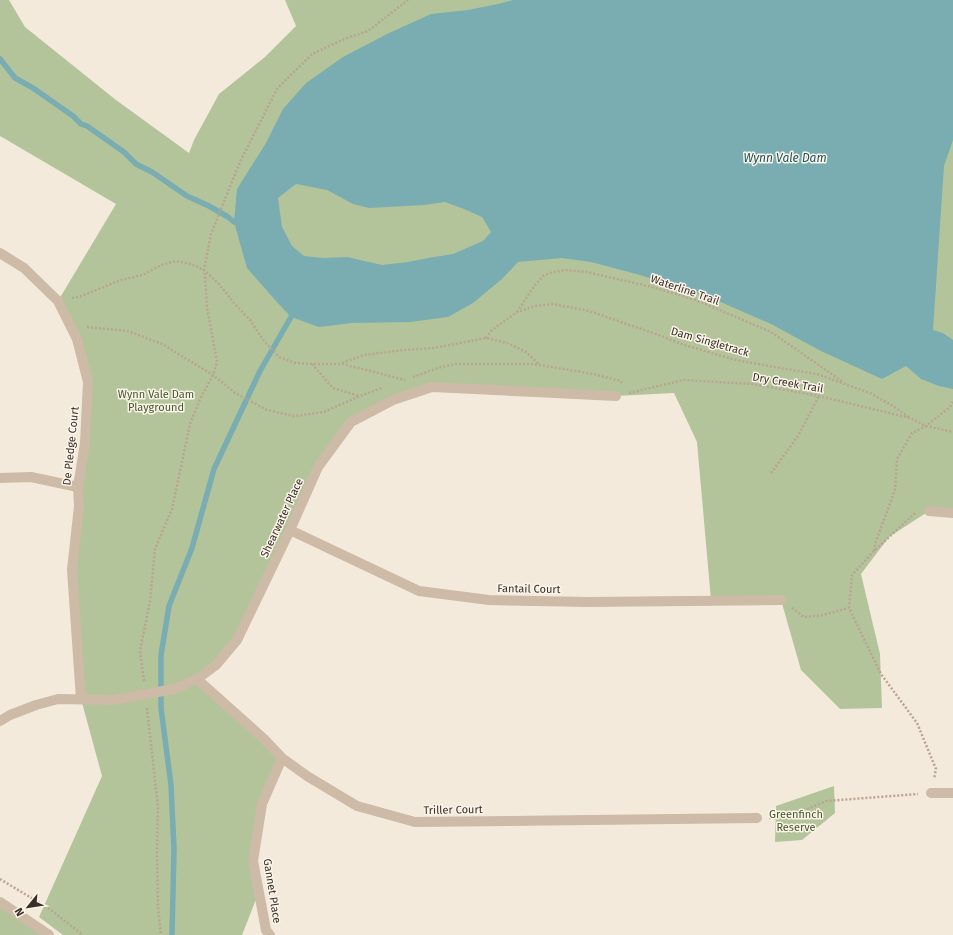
<svg xmlns="http://www.w3.org/2000/svg" width="953" height="935" viewBox="0 0 953 935" font-family="'Fira Sans',sans-serif">
<style>
.green{fill:#b3c49b}
.water{fill:#79adb2;fill-rule:evenodd}
.lines{fill:none;stroke-linecap:round;stroke-linejoin:round}
.stream{stroke:#79adb2;stroke-width:5.5}
.path{stroke:#b9a491;stroke-width:2.5;stroke-dasharray:2 2;stroke-linecap:butt}
.minor{stroke:#cdbaa7;stroke-width:10}
.tertiary{stroke:#cdbaa7;stroke-width:10}
.labels{text-anchor:middle;dominant-baseline:central;stroke-width:3;stroke-linejoin:round;paint-order:stroke}
.street-label{font-size:11px;fill:#392e28;stroke:#fbf4e9}
.park-label{font-size:11px;fill:#45582a;stroke:#fbf4e9}
.water-label{font-size:12px;font-style:italic;fill:#1b545d;stroke:#fbf4e9}
</style>
<rect width="100%" height="100%" fill="#f4eadc"/>
<!-- green -->
<path class="green" d="M 0,0 L 9,0 L 25,27 L 116,100 L 189,153 L 194,140 L 219,94 L 265,57 L 296,26 L 285,0 L 953,0 L 953,514 L 929,511 L 889,537 L 861,574 L 880,654 L 882,708 L 840,709 L 801,670 L 781,600 L 711,600 L 697,442 L 674,393 L 616,396 L 432,387 L 351,422 L 315,474 L 237,640 L 197,679 L 282,758 L 262,804 L 253,861 L 259,892 L 242,935 L 63,935 L 39,917 L 102,776 L 81,699 L 72,570 L 88,382 L 58,301 L 116,204 L 0,136 Z
M 834,786 L 835,813 L 802,840 L 775,842 L 776,806 Z
M 0,902 L 49,935 L 0,935 Z"/>
<!-- water -->
<path class="water" d="M 513,0 L 953,0 L 953,140 L 944,166 L 933,330 L 943,333 L 953,340 L 953,389 L 939,386 L 921,379 L 906,366 L 882,379 L 821,351 L 771,324 L 707,296 L 640,275 L 591,262 L 562,258 L 518,262 L 503,278 L 473,303 L 448,317 L 410,322 L 352,323 L 319,327 L 291,317 L 276,301 L 247,268 L 234,222 L 237,189 L 266,143 L 283,109 L 306,83 L 343,57 L 387,34 L 431,14 L 468,10 L 498,4 ZM 296,184 L 327,190 L 353,204 L 369,208 L 424,205 L 445,202 L 464,209 L 482,217 L 491,232 L 483,241 L 453,254 L 428,258 L 408,262 L 382,265 L 347,257 L 324,258 L 304,256 L 292,246 L 282,227 L 278,198 Z"/>
<g class="lines">
<!-- stream -->
<path class="stream" d="M 0,59 L 15,78 L 33,88 L 73,116 L 81,124 L 87,126 L 124,152 L 136,164 L 152,172 L 187,196 L 209,206 L 228,217 L 234,222
M 172,935 L 174,849 L 171,785 L 161,708 L 161,655 L 169,606 L 192,548 L 214,469 L 260,371 L 291,317"/>
<!-- path -->
<path class="path" d="M 72,298 L 79,297 L 121,280 L 143,275 L 161,265 L 176,261 L 191,264 L 204,270 L 219,284 L 234,303 L 250,320 L 264,341 L 279,357 L 295,363 L 312,364 L 343,364 L 405,380
M 517,312 L 535,285 L 543,276 L 553,272 L 566,270 L 587,272 L 652,287 L 696,300 L 771,332 L 843,382
M 87,327 L 128,331 L 162,344 L 213,375 L 235,393 L 267,410 L 294,416 L 324,412 L 360,396 L 382,388
M 486,338 L 492,330 L 517,312 L 535,306 L 553,304 L 589,311 L 656,334 L 684,345 L 736,360 L 774,367 L 817,374 L 870,393 L 893,406 L 910,418
M 342,363 L 364,355 L 403,350 L 434,348 L 486,338 L 507,343 L 526,352 L 540,365
M 312,364 L 333,388 L 359,396
M 413,377 L 441,367 L 457,364 L 534,364 L 593,374 L 621,381 L 622,384
M 629,393 L 684,380 L 752,384 L 819,396 L 910,418 L 926,426 L 953,432
M 771,473 L 798,436 L 819,396
M 915,513 L 874,551 L 875,544 L 895,490 L 897,459 L 912,433 L 926,426 L 950,407 L 953,402
M 874,551 L 852,575 L 849,608 L 881,674 L 917,723 L 936,769 L 934,779
M 792,608 L 804,617 L 823,615 L 849,608
M 144,681 L 140,651 L 150,601 L 155,549 L 172,509 L 190,424 L 200,399 L 213,375 L 217,362 L 207,307 L 205,275 L 204,270 L 211,234 L 240,162 L 277,89 L 312,54 L 347,38 L 368,31 L 408,0
M 147,708 L 158,807 L 157,853 L 158,908 L 161,935
M 769,818 L 787,818 L 826,801 L 918,794
M 0,879 L 48,908 L 83,935"/>
<!-- minor -->
<path class="minor" d="M 0,253 L 24,268 L 58,301 L 77,339 L 88,382 L 85,443 L 78,487 L 79,506 L 72,570 L 81,699
M 0,478 L 31,477 L 78,487
M 929,511 L 953,513
M 290,530 L 419,591 L 489,600 L 588,602 L 781,600
M 197,679 L 264,739 L 282,758 L 307,776 L 357,806 L 415,822 L 757,818
M 0,721 L 10,715 L 36,705 L 58,699 L 113,700 L 174,689 L 197,679 L 216,665 L 237,640 L 290,530 L 318,467 L 351,422 L 393,400 L 432,387 L 616,396
M 931,793 L 953,793
M 270,935 L 266,930 L 253,861 L 262,804 L 282,758"/>
<!-- tertiary -->
<path class="tertiary" d="M 0,902 L 49,935"/>
</g>
<g class="labels">
<!-- street labels -->
<g class="street-label">
<text transform="translate(685 290) rotate(19)">Waterline Trail</text>
<text transform="translate(710 342) rotate(16)">Dam Singletrack</text>
<text transform="translate(788 383) rotate(10)">Dry Creek Trail</text>
<text transform="translate(71 446) rotate(-84)">De Pledge Court</text>
<text transform="translate(282 518) rotate(-65)">Shearwater Place</text>
<text transform="translate(529 589) rotate(1)">Fantail Court</text>
<text transform="translate(453 810) rotate(-1)">Triller Court</text>
<text transform="translate(272 891) rotate(81)">Gannet Place</text>
</g>
<!-- park labels -->
<g class="park-label">
<text x="156" y="394">Wynn Vale Dam<tspan x="156" dy="13">Playground</tspan></text>
<text x="796" y="814">Greenfinch<tspan x="796" dy="13">Reserve</tspan></text>
</g>
<!-- water labels -->
<g class="water-label">
<text x="785" y="158">Wynn Vale Dam</text>
</g>
</g>
<!-- north arrow -->
<g transform="translate(28 907) rotate(240)" stroke="#fbf4e9" stroke-width="3" paint-order="stroke">
<path d="M0-3L7 15L0 10L-7 15Z" fill="#392e28"/>
<text y="-6" font-size="11" font-weight="bold" text-anchor="middle" fill="#392e28">N</text>
</g>
</svg>
